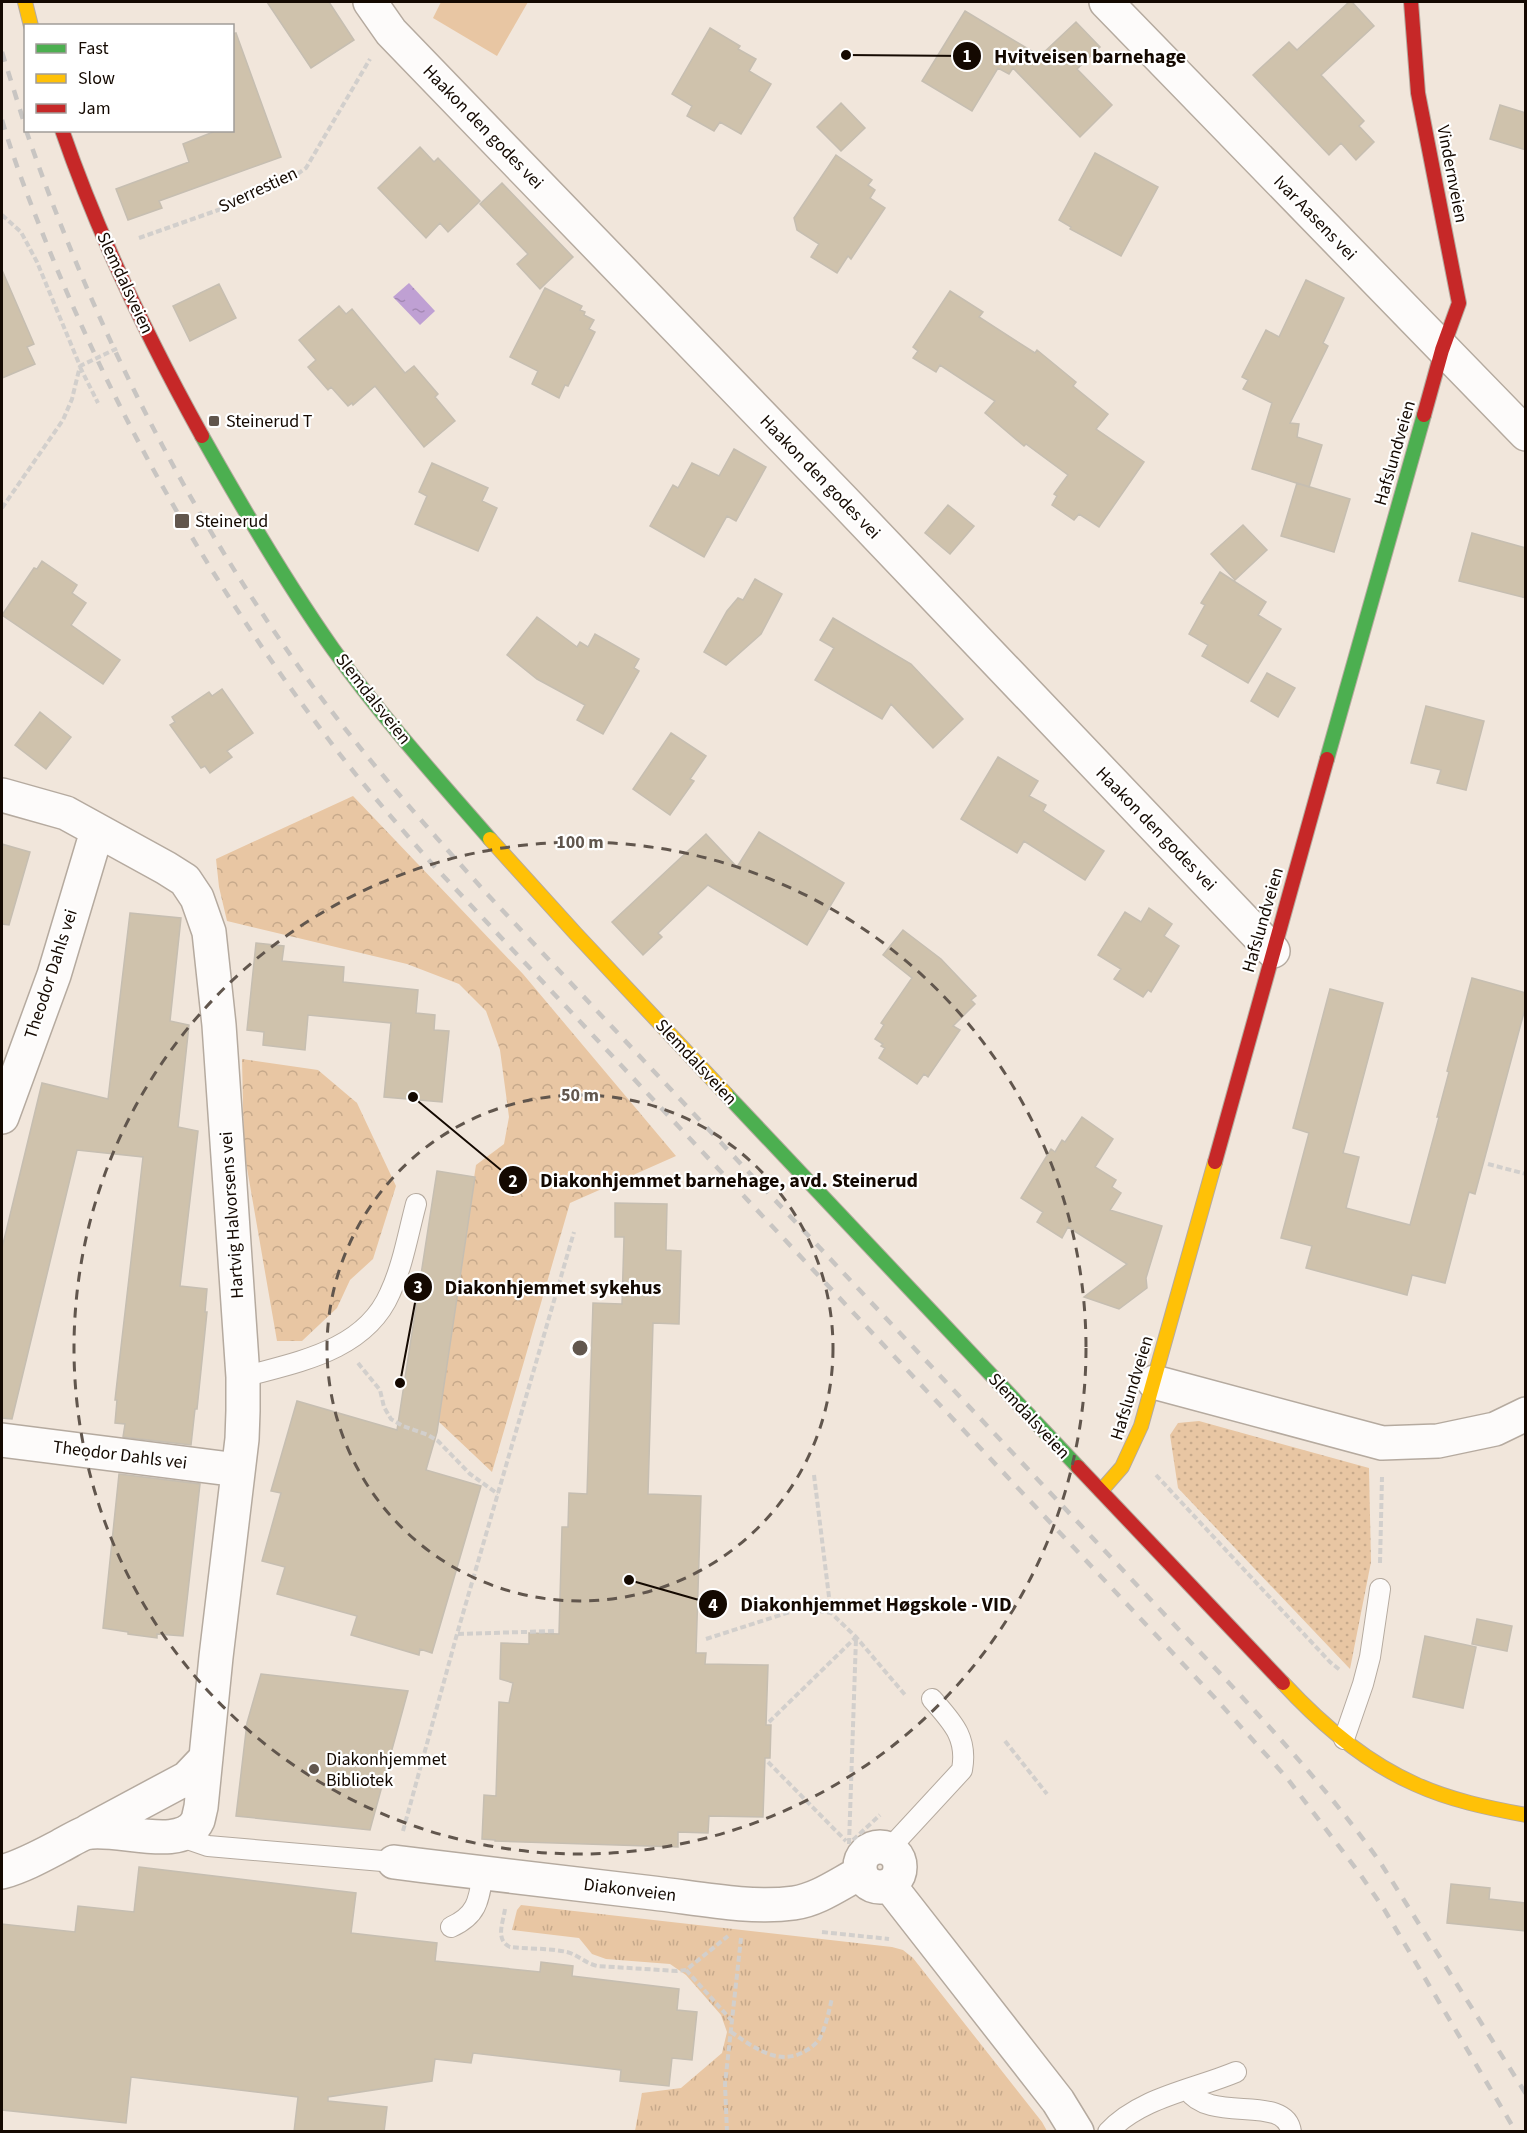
<svg xmlns="http://www.w3.org/2000/svg" width="1527" height="2133" viewBox="0 0 1527 2133" font-family="'Source Sans 3',sans-serif">
<style>
.grass{fill:url(#grass-dots)}
.forest{fill:url(#forest-crowns)}
.park{fill:url(#park-tufts)}
.pitch{fill:#e8c6a3}
.water{fill:url(#water-ripples)}
.building{fill:#cfc2ac;stroke:#c6beb1;stroke-width:1.5}
.lines{fill:none;stroke-linecap:round;stroke-linejoin:round}
.lane-casing{stroke:#b5aa9f;stroke-width:22}
.street-casing{stroke:#b5aa9f;stroke-width:36}
.fast-casing{stroke:#b5aa9f;stroke-width:16}
.slow-casing{stroke:#b5aa9f;stroke-width:16}
.jam-casing{stroke:#b5aa9f;stroke-width:16}
.path{stroke:#d2cfcc;stroke-width:4;stroke-dasharray:6 3;stroke-linecap:butt}
.lane{stroke:#fdfbfa;stroke-width:20}
.street{stroke:#fdfbfa;stroke-width:33}
.fast{stroke:#4caf50;stroke-width:14}
.slow{stroke:#ffc107;stroke-width:14}
.jam{stroke:#c62828;stroke-width:14}
.rail{stroke:#c8c5c2;stroke-width:4.5;stroke-dasharray:10 10;stroke-linecap:butt}
.ring{fill:none;stroke:#61564d;stroke-width:3;stroke-dasharray:10 8}
.poi-dot{fill:#61564d;stroke:#fff;stroke-width:2}
.labels{text-anchor:middle;dominant-baseline:central;stroke-width:4.5;stroke-linejoin:round;paint-order:stroke}
.street-label{font-size:18px;fill:#140901;stroke:#fff}
.poi-label{font-size:18px;fill:#140901;stroke:#fff;text-anchor:start}
.centre{fill:#61564d;stroke:#fff;stroke-width:3}
.ring-label{font-size:18px;text-anchor:middle;font-weight:bold;fill:#61564d;stroke:#fff;stroke-width:4.5;stroke-linejoin:round;paint-order:stroke}
.leader{fill:none;stroke:#140901;stroke-width:2}
.callout-dot{fill:#140901;stroke:#fff;stroke-width:2}
.mark-label{font-size:18px;text-anchor:middle;font-weight:bold;fill:#fff}
.callout-label{font-size:20px;text-anchor:middle;font-weight:bold;fill:#140901;stroke:#fff;stroke-width:4.5;stroke-linejoin:round;paint-order:stroke}
</style>
<defs>
<pattern id="grass-dots" width="8" height="8" patternUnits="userSpaceOnUse" patternTransform="scale(1.5)"><rect width="8" height="8" fill="#e8c6a3"/><path d="M2 2h.1M6 6h.1" fill="none" stroke="#c6a98b" stroke-width="1.8" stroke-linecap="round"/></pattern>
<pattern id="forest-crowns" width="20" height="18" patternUnits="userSpaceOnUse" patternTransform="scale(1.5)"><rect width="20" height="18" fill="#e8c6a3"/><path d="M2 6a3 3 0 1 1 6 0M12 15a3 3 0 1 1 6 0" fill="none" stroke="#c6a98b"/></pattern>
<pattern id="park-tufts" width="24" height="20" patternUnits="userSpaceOnUse" patternTransform="scale(1.5)"><rect width="24" height="20" fill="#e8c6a3"/><path d="M3 7l-1-3M5 7V3M7 7l1-3M15 17l-1-3M17 17v-4M19 17l1-3" fill="none" stroke="#c6a98b"/></pattern>
<pattern id="water-ripples" width="26" height="14" patternUnits="userSpaceOnUse" patternTransform="scale(1.5)"><rect width="26" height="14" fill="#bfa0d3"/><path d="M2 4q2-2 4 0t4 0M15 11q2-2 4 0t4 0" fill="none" stroke="#a388b3"/></pattern>
</defs>
<rect width="100%" height="100%" fill="#f1e6db"/>
<!-- grass -->
<path class="grass" d="M 1199,1421 L 1369,1468 L 1371,1562 L 1350,1669 L 1178,1488 L 1170,1435 L 1178,1423 Z"/>
<!-- forest -->
<path class="forest" d="M 353,796 L 523,974 L 676,1156 L 570,1203 L 492,1472 L 437,1420 L 476,1165 L 504,1144 L 509,1117 L 500,1050 L 486,1011 L 459,984 L 407,964 L 227,921 L 219,887 L 216,859 Z
M 242,1059 L 318,1070 L 357,1103 L 396,1186 L 373,1259 L 350,1280 L 337,1308 L 302,1341 L 277,1341 L 244,1151 Z"/>
<!-- park -->
<path class="park" d="M 521,1905 L 892,1947 L 903,1950 L 913,1958 L 1042,2122 L 1047,2131 L 635,2131 L 642,2093 L 681,2088 L 722,2053 L 727,2032 L 721,2015 L 686,1975 L 670,1964 L 606,1959 L 592,1954 L 579,1938 L 512,1930 L 517,1910 Z"/>
<!-- pitch -->
<path class="pitch" d="M 441,2 L 528,2 L 497,56 L 433,18 Z"/>
<!-- water -->
<path class="water" d="M 409,283 L 435,311 L 420,325 L 393,297 Z"/>
<!-- building -->
<path class="building" d="M 267,2 L 329,2 L 354,40 L 311,68 Z
M 1349,2 L 1352,2 L 1374,26 L 1321,75 L 1364,121 L 1359,126 L 1374,142 L 1356,160 L 1341,143 L 1329,155 L 1253,75 L 1289,42 L 1297,50 Z
M 965,11 L 1040,56 L 1076,22 L 1100,47 L 1077,69 L 1112,105 L 1080,137 L 1013,68 L 1009,74 L 998,68 L 972,111 L 922,81 Z
M 710,28 L 740,46 L 738,49 L 756,59 L 749,71 L 771,84 L 741,134 L 720,122 L 714,131 L 687,116 L 692,106 L 672,94 Z
M 236,33 L 281,157 L 159,201 L 162,208 L 128,220 L 116,189 L 189,162 L 183,144 L 218,130 L 232,130 L 232,34 Z
M 841,103 L 865,128 L 841,151 L 817,127 Z
M 1500,105 L 1526,113 L 1526,150 L 1490,139 Z
M 420,147 L 434,162 L 438,158 L 480,201 L 448,232 L 440,223 L 426,238 L 378,188 Z
M 1095,153 L 1158,187 L 1121,256 L 1070,229 L 1071,227 L 1059,220 Z
M 836,155 L 872,180 L 868,185 L 875,190 L 870,198 L 885,208 L 851,259 L 848,256 L 837,273 L 811,257 L 819,244 L 797,230 L 794,218 Z
M 502,183 L 573,257 L 540,289 L 517,264 L 528,254 L 480,204 Z
M 2,270 L 34,344 L 27,347 L 35,364 L 2,378 Z
M 1306,280 L 1344,298 L 1323,343 L 1328,346 L 1290,423 L 1299,424 L 1297,437 L 1322,445 L 1309,487 L 1252,469 L 1272,403 L 1243,389 L 1248,380 L 1242,377 L 1266,330 L 1279,337 Z
M 219,284 L 236,318 L 190,341 L 173,306 Z
M 545,288 L 582,306 L 580,310 L 585,312 L 584,315 L 594,320 L 589,329 L 595,332 L 568,386 L 565,385 L 559,398 L 532,384 L 538,371 L 510,357 Z
M 950,291 L 983,312 L 979,317 L 1035,353 L 1037,350 L 1076,382 L 1073,386 L 1108,414 L 1096,429 L 1144,462 L 1099,527 L 1079,514 L 1074,520 L 1052,505 L 1057,496 L 1054,494 L 1068,475 L 1026,444 L 1024,446 L 985,413 L 995,401 L 940,365 L 936,372 L 913,358 L 918,351 L 913,347 Z
M 339,306 L 346,314 L 352,309 L 405,373 L 414,366 L 438,394 L 435,397 L 455,421 L 424,447 L 375,386 L 353,405 L 352,403 L 348,406 L 331,387 L 328,390 L 308,367 L 316,360 L 299,340 Z
M 734,449 L 766,467 L 736,521 L 727,516 L 704,557 L 650,526 L 673,485 L 678,488 L 692,463 L 719,476 Z
M 432,463 L 488,488 L 482,501 L 497,508 L 478,551 L 415,524 L 427,496 L 419,492 Z
M 1297,483 L 1350,499 L 1334,552 L 1281,536 Z
M 948,505 L 974,526 L 950,554 L 925,533 Z
M 1243,525 L 1267,550 L 1235,580 L 1211,554 Z
M 1472,533 L 1526,548 L 1526,598 L 1459,581 Z
M 42,561 L 77,585 L 72,593 L 86,603 L 71,625 L 120,660 L 103,684 L 2,615 L 34,568 L 37,569 Z
M 1220,572 L 1266,602 L 1258,615 L 1281,629 L 1248,683 L 1202,656 L 1208,645 L 1189,634 L 1205,605 L 1201,603 Z
M 755,579 L 782,594 L 761,634 L 726,665 L 704,652 L 727,611 L 738,598 L 743,600 Z
M 537,617 L 577,647 L 580,642 L 588,647 L 595,634 L 639,659 L 634,668 L 639,671 L 603,734 L 577,720 L 585,705 L 537,679 L 507,655 Z
M 833,618 L 911,664 L 963,719 L 933,748 L 891,704 L 882,719 L 815,680 L 834,648 L 820,640 Z
M 1267,673 L 1295,688 L 1278,717 L 1251,701 Z
M 222,689 L 253,733 L 227,751 L 232,757 L 210,773 L 205,766 L 201,768 L 170,725 L 175,722 L 172,717 L 209,692 L 212,696 Z
M 1426,706 L 1484,721 L 1466,790 L 1437,783 L 1441,770 L 1411,763 Z
M 40,712 L 71,737 L 46,769 L 15,745 Z
M 671,733 L 706,756 L 690,779 L 694,781 L 670,815 L 633,789 Z
M 998,757 L 1038,781 L 1029,796 L 1046,805 L 1043,811 L 1104,851 L 1085,880 L 1024,841 L 1017,853 L 961,819 Z
M 759,832 L 844,883 L 807,945 L 708,885 L 658,933 L 662,937 L 643,955 L 612,922 L 706,834 L 737,867 Z
M 2,844 L 30,852 L 9,925 L 2,924 Z
M 1149,908 L 1172,924 L 1164,936 L 1179,946 L 1151,992 L 1148,990 L 1143,997 L 1114,979 L 1121,969 L 1098,955 L 1125,912 L 1141,922 Z
M 130,913 L 181,918 L 170,1021 L 189,1025 L 178,1127 L 198,1131 L 180,1286 L 207,1289 L 205,1312 L 207,1312 L 197,1409 L 195,1409 L 191,1445 L 123,1437 L 125,1424 L 115,1423 L 117,1400 L 115,1400 L 121,1347 L 143,1157 L 77,1150 L 12,1419 L 2,1418 L 2,1248 L 42,1083 L 108,1099 Z
M 903,930 L 941,959 L 976,996 L 971,1000 L 975,1004 L 953,1026 L 960,1030 L 928,1077 L 924,1074 L 917,1084 L 879,1058 L 885,1048 L 881,1046 L 883,1044 L 875,1039 L 884,1025 L 881,1023 L 912,978 L 883,955 Z
M 256,943 L 284,946 L 282,961 L 344,967 L 343,982 L 418,990 L 416,1013 L 435,1015 L 434,1030 L 449,1031 L 442,1102 L 384,1097 L 391,1023 L 308,1015 L 305,1050 L 263,1045 L 264,1032 L 247,1030 Z
M 1472,978 L 1526,993 L 1526,1005 L 1475,1194 L 1469,1192 L 1445,1283 L 1412,1275 L 1407,1295 L 1306,1268 L 1312,1246 L 1281,1238 L 1309,1133 L 1293,1128 L 1330,989 L 1383,1003 L 1343,1153 L 1359,1157 L 1346,1208 L 1410,1225 L 1439,1117 L 1437,1117 L 1449,1072 L 1447,1071 Z
M 1082,1117 L 1113,1139 L 1095,1167 L 1116,1180 L 1112,1187 L 1121,1193 L 1110,1210 L 1162,1226 L 1146,1278 L 1147,1288 L 1119,1309 L 1084,1297 L 1127,1264 L 1068,1227 L 1062,1238 L 1037,1222 L 1043,1212 L 1021,1198 L 1051,1149 L 1055,1152 L 1062,1140 L 1065,1142 Z
M 437,1171 L 475,1177 L 437,1432 L 426,1470 L 481,1486 L 432,1653 L 420,1649 L 419,1655 L 351,1635 L 357,1616 L 277,1594 L 285,1567 L 262,1561 L 281,1493 L 271,1491 L 297,1401 L 397,1430 Z
M 615,1203 L 667,1204 L 666,1250 L 681,1251 L 679,1324 L 653,1323 L 648,1494 L 701,1496 L 696,1653 L 706,1653 L 705,1664 L 768,1665 L 766,1725 L 771,1725 L 770,1758 L 765,1758 L 763,1817 L 709,1816 L 708,1833 L 678,1832 L 678,1847 L 495,1841 L 495,1840 L 482,1839 L 484,1795 L 496,1796 L 499,1702 L 509,1703 L 513,1683 L 500,1679 L 501,1643 L 529,1644 L 529,1633 L 559,1634 L 562,1527 L 568,1527 L 569,1493 L 587,1494 L 593,1303 L 622,1304 L 624,1237 L 615,1237 Z
M 119,1474 L 200,1484 L 183,1636 L 157,1634 L 157,1638 L 128,1634 L 128,1632 L 103,1628 Z
M 1477,1619 L 1512,1626 L 1507,1651 L 1472,1644 Z
M 1425,1636 L 1476,1647 L 1463,1708 L 1413,1697 Z
M 261,1674 L 408,1691 L 370,1830 L 236,1816 L 247,1723 Z
M 139,1867 L 356,1893 L 351,1933 L 437,1943 L 435,1961 L 540,1972 L 541,1962 L 573,1966 L 572,1976 L 679,1989 L 677,2010 L 697,2012 L 692,2060 L 672,2058 L 669,2086 L 620,2081 L 621,2070 L 473,2053 L 471,2063 L 435,2059 L 432,2081 L 328,2097 L 328,2101 L 387,2107 L 384,2132 L 294,2132 L 298,2097 L 131,2077 L 126,2123 L 2,2110 L 2,1924 L 75,1932 L 78,1906 L 134,1912 Z
M 1451,1884 L 1490,1888 L 1489,1899 L 1526,1903 L 1526,1931 L 1447,1923 Z"/>
<g class="lines">
<!-- lane casing -->
<g class="lane-casing">
<path id="lane" d="M 243,1377 C 297,1362 365,1351 390,1293 C 403,1265 408,1234 416,1204
M 1344,1739 L 1363,1684 L 1370,1657 L 1380,1589
M 179,1836 L 208,1846 L 394,1862
M 889,1849 L 962,1770 C 968,1737 952,1722 932,1699
M 451,1927 C 478,1915 479,1899 483,1873
M 1188,2090 C 1210,2124 1286,2093 1291,2132
M 1108,2132 C 1141,2097 1193,2090 1236,2072"/>
</g>
<!-- street casing -->
<g class="street-casing">
<path id="street" d="M 370,2 L 391,32 L 843,500 L 1273,951
M 1106,2 L 1526,434
M 2,795 L 66,813 L 166,868 L 185,880 L 197,898 L 209,932 L 219,1025 L 229,1171 L 243,1377 L 243,1411 L 242,1439 L 216,1657 L 201,1807 C 200,1811 199,1816 198,1820 C 183,1854 114,1825 85,1833 C 77,1836 68,1842 60,1846 C 41,1856 23,1866 2,1872
M 2,1117 L 54,975 L 97,831
M 1154,1382 L 1382,1443 L 1438,1441 L 1495,1429 L 1526,1414
M 2,1440 L 238,1470
M 88,1831 L 187,1778 L 206,1758
M860 1867a20 20 0 1 1 40 0a20 20 0 1 1-40 0Z
M 394,1862 C 480,1873 566,1883 653,1893 C 697,1898 749,1909 794,1903 C 817,1900 839,1884 860,1873
M 890,1886 L 1058,2101 L 1077,2132"/>
</g>
<!-- fast casing -->
<g class="fast-casing">
<path id="fast" d="M 202,436 C 243,509 285,581 333,649 C 381,716 436,777 490,839
M 1327,759 L 1424,415
M 726,1094 L 1078,1467"/>
</g>
<!-- slow casing -->
<g class="slow-casing">
<path id="slow" d="M 25,2 L 31,26
M 490,839 L 576,934 L 726,1094
M 1101,1491 L 1122,1467 L 1141,1426 L 1215,1162
M 1283,1683 C 1320,1723 1365,1762 1415,1784 C 1450,1800 1488,1808 1526,1815"/>
</g>
<!-- jam casing -->
<g class="jam-casing">
<path id="jam" d="M 1411,2 L 1418,93 L 1459,303 L 1442,350 L 1424,415
M 62,130 C 99,237 147,337 202,436
M 1215,1162 L 1327,759
M 1078,1467 L 1283,1683"/>
</g>
<!-- path -->
<path class="path" d="M 2,215 L 21,232 L 37,262 L 80,366 L 118,348
M 139,238 L 221,209 L 292,178 L 306,168 L 370,59
M 80,367 L 98,403
M 2,508 L 63,420 L 72,399 L 80,366
M 1488,1164 L 1526,1174
M 358,1363 L 380,1390 L 384,1407 L 391,1419 L 403,1426 L 428,1435 L 438,1441 L 470,1474 L 498,1494
M 814,1475 L 831,1613
M 1156,1475 L 1330,1662 L 1340,1670
M 1380,1563 L 1382,1477
M 458,1634 L 556,1631
M 706,1639 L 796,1610 L 808,1609 L 831,1613 L 856,1637 L 906,1696
M 769,1722 L 855,1638
M 1005,1741 L 1047,1794
M 768,1762 L 846,1841
M 403,1831 L 457,1634 L 574,1232
M 853,1840 L 880,1815
M 849,1844 L 856,1638
M 505,1909 C 503,1923 495,1940 510,1947 C 528,1949 549,1948 567,1952 C 578,1955 585,1963 597,1966 L 677,1971 L 686,1970 L 728,1936
M 822,1932 L 889,1939
M 686,1970 L 733,2022
M 731,2032 C 754,2047 779,2068 807,2050 C 812,2047 817,2043 820,2038 C 826,2026 829,2011 832,1998
M 727,2132 L 725,2084 L 741,1938"/>
<!-- lane -->
<use href="#lane" class="lane"/>
<!-- street -->
<use href="#street" class="street"/>
<!-- fast -->
<use href="#fast" class="fast"/>
<!-- slow -->
<use href="#slow" class="slow"/>
<!-- jam -->
<use href="#jam" class="jam"/>
<!-- rail -->
<path class="rail" d="M 2,52 L 26,129
M 2,120 C 17,171 37,220 57,269 C 127,437 219,596 329,740 C 362,784 398,825 434,866 L 1215,1698 L 1287,1778 L 1360,1874 L 1384,1909 L 1516,2132
M 26,130 C 94,329 190,518 314,688 C 368,761 428,829 489,896 L 1230,1684 C 1283,1741 1335,1799 1380,1862 L 1526,2094"/>
</g>
<!-- distance rings -->
<g class="ring">
<circle cx="580" cy="1348" r="253"/>
<circle cx="580" cy="1348" r="506"/>
</g>
<!-- markers -->
<g class="poi-dot">
<rect x="208" y="415" width="12" height="12" rx="3"/>
<rect x="174" y="513" width="16" height="16" rx="3"/>
<circle cx="314" cy="1769" r="6"/>
</g>
<g class="labels">
<!-- street labels -->
<g class="street-label">
<text transform="translate(483 127) rotate(46)">Haakon den godes vei</text>
<text transform="translate(1452 174) rotate(79)">Vindernveien</text>
<text transform="translate(258 190) rotate(-25)">Sverrestien</text>
<text transform="translate(1315 218) rotate(46)">Ivar Aasens vei</text>
<text transform="translate(125 283) rotate(65)">Slemdalsveien</text>
<text transform="translate(1395 453) rotate(-74)">Hafslundveien</text>
<text transform="translate(820 477) rotate(46)">Haakon den godes vei</text>
<text transform="translate(373 699) rotate(52)">Slemdalsveien</text>
<text transform="translate(1156 829) rotate(46)">Haakon den godes vei</text>
<text transform="translate(1263 920) rotate(-74)">Hafslundveien</text>
<text transform="translate(51 974) rotate(-72)">Theodor Dahls vei</text>
<text transform="translate(696 1062) rotate(47)">Slemdalsveien</text>
<text transform="translate(232 1215) rotate(-94)">Hartvig Halvorsens vei</text>
<text transform="translate(1132 1388) rotate(-73)">Hafslundveien</text>
<text transform="translate(1029 1416) rotate(47)">Slemdalsveien</text>
<text transform="translate(120 1455) rotate(7)">Theodor Dahls vei</text>
<text transform="translate(630 1890) rotate(7)">Diakonveien</text>
</g>
<!-- poi labels -->
<g class="poi-label">
<text x="226" y="421">Steinerud T</text>
<text x="195" y="521">Steinerud</text>
<text x="326" y="1759">Diakonhjemmet<tspan x="326" dy="21">Bibliotek</tspan></text>
</g>
</g>
<circle cx="580" cy="1348" r="9" class="centre"/>
<g class="ring-label">
<text x="580" y="848">100 m</text>
<text x="580" y="1101">50 m</text>
</g>
<!-- callouts -->
<path class="leader" d="M846 55L967 56M413 1097L513 1180M400 1383L418 1287M629 1580L713 1604"/>
<g class="callout-dot">
<circle cx="846" cy="55" r="6"/>
<circle cx="413" cy="1097" r="6"/>
<circle cx="400" cy="1383" r="6"/>
<circle cx="629" cy="1580" r="6"/>
<circle cx="967" cy="56" r="15"/>
<circle cx="513" cy="1180" r="15"/>
<circle cx="418" cy="1287" r="15"/>
<circle cx="713" cy="1604" r="15"/>
</g>
<g class="mark-label">
<text x="967" y="62">1</text>
<text x="513" y="1187">2</text>
<text x="418" y="1293">3</text>
<text x="713" y="1611">4</text>
</g>
<g class="callout-label">
<text x="1090" y="63">Hvitveisen barnehage</text>
<text x="729" y="1187">Diakonhjemmet barnehage, avd. Steinerud</text>
<text x="553" y="1294">Diakonhjemmet sykehus</text>
<text x="876" y="1611">Diakonhjemmet Høgskole - VID</text>
</g>
<!-- border -->
<rect width="1527" height="2133" fill="none" stroke="#140901" stroke-width="6"/>
<!-- legend -->
<rect x="24" y="24" width="210" height="108" fill="#ffffff" stroke="#a19d99" stroke-width="1.5"/>
<rect x="36" y="44" width="30" height="9" fill="#4caf50" stroke="#a19d99" stroke-width="1.5"/>
<text x="78" y="54" font-size="18" fill="#140901">Fast</text>
<rect x="36" y="74" width="30" height="9" fill="#ffc107" stroke="#a19d99" stroke-width="1.5"/>
<text x="78" y="84" font-size="18" fill="#140901">Slow</text>
<rect x="36" y="104" width="30" height="9" fill="#c62828" stroke="#a19d99" stroke-width="1.5"/>
<text x="78" y="114" font-size="18" fill="#140901">Jam</text>
</svg>
